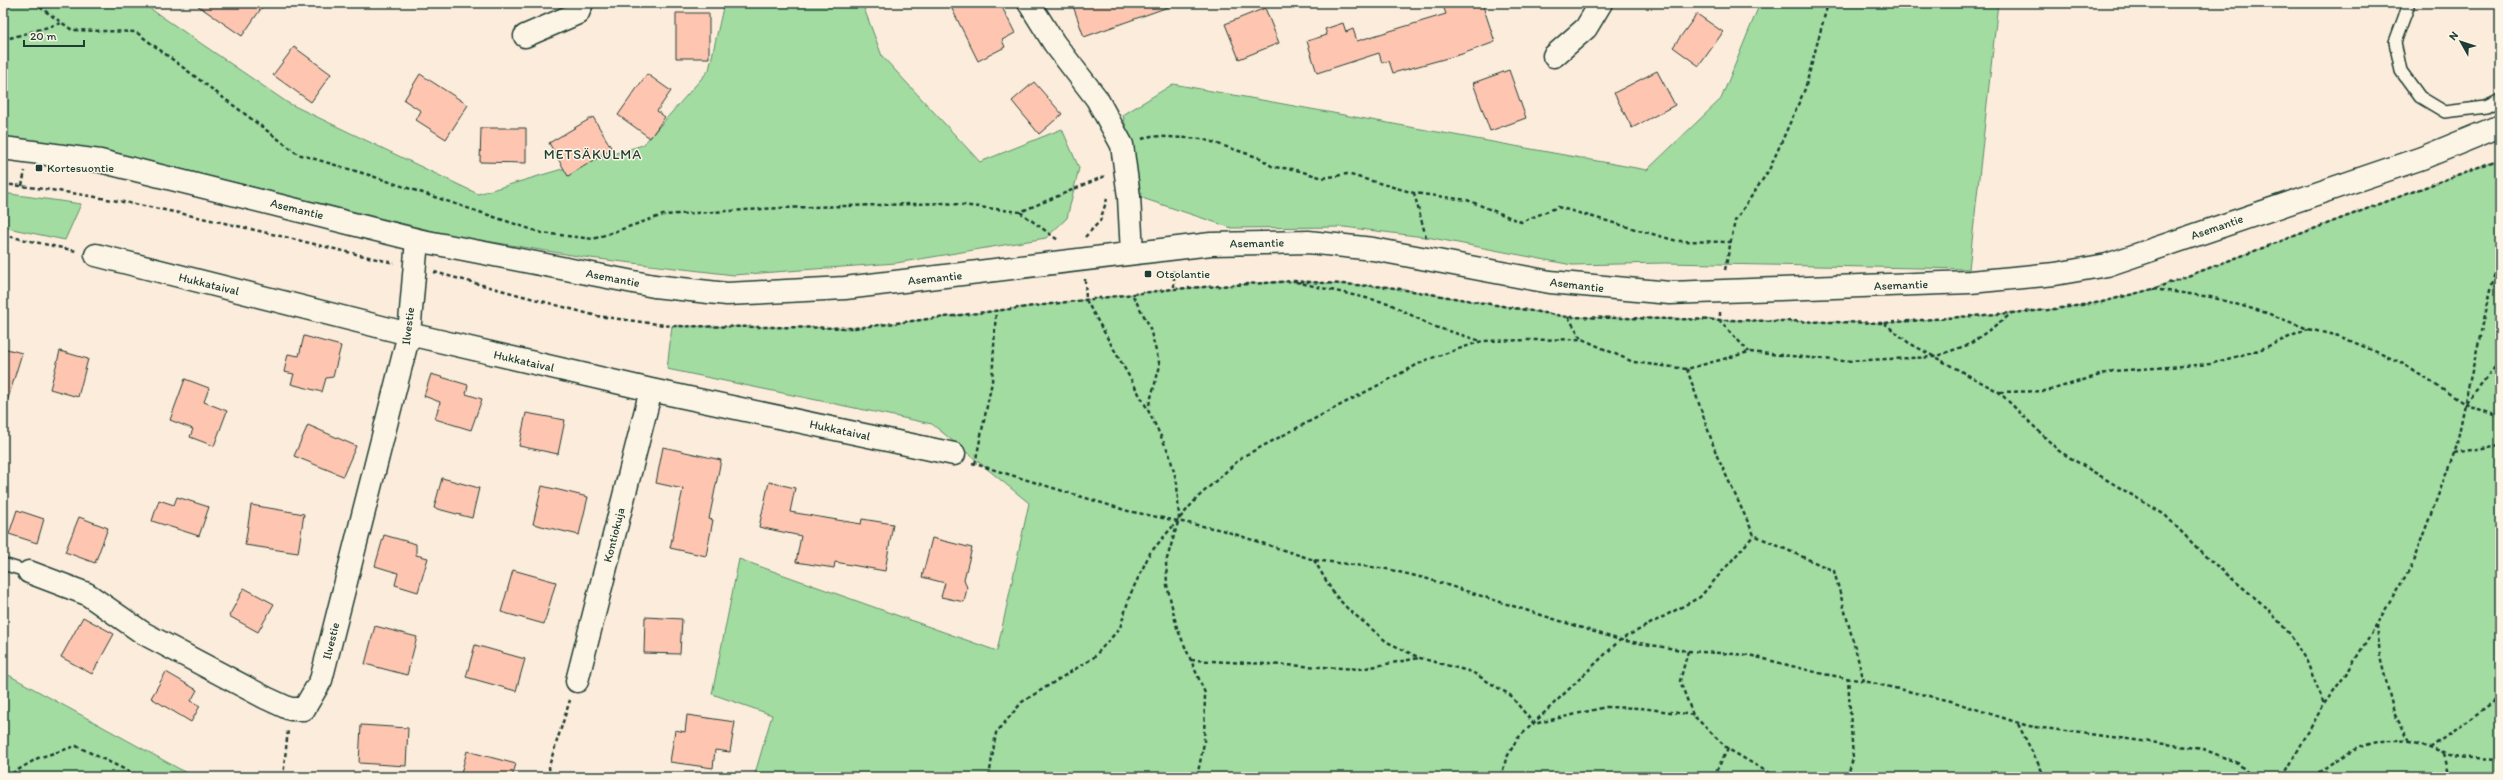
<svg xmlns="http://www.w3.org/2000/svg" width="2503" height="780" viewBox="0 0 2503 780" font-family="Itim,sans-serif">
<style>
.green{fill:#a2dca1;stroke:#608c6a}
.building{fill:#fec6b1;stroke:#1f3d34}
.lines{fill:none;stroke-linecap:round;stroke-linejoin:round}
.service-casing{stroke:#1f3d34;stroke-width:14}
.minor-casing{stroke:#1f3d34;stroke-width:25}
.secondary-casing{stroke:#1f3d34;stroke-width:25}
.path{stroke:#1f3d34;stroke-width:2.5;stroke-dasharray:4 3;stroke-linecap:butt}
.service{stroke:#fcf5e5;stroke-width:11}
.minor{stroke:#fcf5e5;stroke-width:22}
.secondary{stroke:#fcf5e5;stroke-width:22}
.poi-dot{fill:#1f3d34;stroke:#fcf5e5;stroke-width:1.5}
.labels{text-anchor:middle;dominant-baseline:central;stroke-width:3;stroke-linejoin:round;paint-order:stroke}
.poi-label{font-size:12px;fill:#1f3d34;stroke:#fcf5e5;text-anchor:start}
.street-label{font-size:12px;fill:#1f3d34;stroke:#fcf5e5}
.quarter-label{font-size:14px;letter-spacing:1px;fill:#1f3d34;stroke:#fcf5e5}
</style>
<rect width="100%" height="100%" fill="#fcecdb"/>
<filter id="ink" filterUnits="userSpaceOnUse"><feTurbulence type="fractalNoise" baseFrequency=".025" numOctaves="2"/><feDisplacementMap in="SourceGraphic" scale="8" xChannelSelector="R" yChannelSelector="G"/><feConvolveMatrix kernelMatrix="1 2 1 2 8 2 1 2 1" color-interpolation-filters="sRGB"/></filter>
<g filter="url(#ink)">
<!-- green -->
<path class="green" d="M 3,3 L 142,3 L 288,103 L 478,194 L 643,145 L 709,70 L 724,3 L 862,3 L 882,56 L 980,162 L 1062,129 L 1079,168 L 1067,218 L 1046,238 L 896,263 L 734,275 L 590,258 L 449,235 L 115,153 L 3,137 Z
M 1760,3 L 1998,3 L 1969,269 L 1665,263 L 1572,265 L 1432,238 L 1344,227 L 1232,228 L 1142,198 L 1123,115 L 1173,84 L 1647,170 L 1721,99 Z
M 2500,159 L 2500,777 L 754,777 L 772,715 L 712,694 L 739,559 L 997,651 L 1029,503 L 932,424 L 667,369 L 672,326 L 855,328 L 1174,289 L 1294,281 L 1388,287 L 1568,317 L 1884,323 L 2048,310 L 2102,302 L 2153,289 Z
M 3,193 L 81,204 L 65,240 L 3,227 Z
M 3,672 L 194,777 L 3,777 Z"/>
<!-- building -->
<path class="building" d="M 194,3 L 265,3 L 242,36 Z
M 949,3 L 1000,3 L 1015,33 L 1002,40 L 1005,47 L 978,61 Z
M 1072,3 L 1171,3 L 1171,6 L 1084,37 Z
M 1442,3 L 1482,3 L 1495,42 L 1462,54 L 1393,73 L 1389,61 L 1382,63 L 1379,53 L 1317,73 L 1307,41 L 1327,35 L 1325,29 L 1343,23 L 1346,32 L 1353,29 L 1357,41 L 1446,14 Z
M 1265,8 L 1279,43 L 1239,59 L 1225,24 Z
M 676,13 L 709,13 L 709,58 L 676,58 Z
M 1697,14 L 1723,32 L 1699,66 L 1673,47 Z
M 294,47 L 331,74 L 311,102 L 273,75 Z
M 1509,70 L 1526,118 L 1490,131 L 1473,83 Z
M 1657,71 L 1675,105 L 1632,128 L 1614,93 Z
M 420,74 L 468,105 L 446,139 L 416,120 L 421,111 L 404,100 Z
M 647,74 L 671,91 L 657,111 L 665,117 L 650,138 L 618,115 Z
M 1034,82 L 1062,114 L 1039,134 L 1012,101 Z
M 593,117 L 612,149 L 568,176 L 549,143 Z
M 481,128 L 526,128 L 526,163 L 480,162 Z
M 304,336 L 341,346 L 333,377 L 326,378 L 322,392 L 291,384 L 294,374 L 284,372 L 288,354 L 299,356 Z
M 3,348 L 22,353 L 7,402 L 3,401 Z
M 60,351 L 88,359 L 78,397 L 50,389 Z
M 431,374 L 468,385 L 466,394 L 482,399 L 471,430 L 435,419 L 440,402 L 424,396 Z
M 185,379 L 209,388 L 204,402 L 227,411 L 214,446 L 190,437 L 193,429 L 170,420 Z
M 526,413 L 565,420 L 558,454 L 519,446 Z
M 308,425 L 356,446 L 343,476 L 294,456 Z
M 663,447 L 721,460 L 709,519 L 713,520 L 706,556 L 670,548 L 683,489 L 656,483 Z
M 442,478 L 479,488 L 472,518 L 434,508 Z
M 769,482 L 795,488 L 790,512 L 861,524 L 862,519 L 893,524 L 885,571 L 835,562 L 834,568 L 796,562 L 801,536 L 759,527 Z
M 542,486 L 588,497 L 579,535 L 533,524 Z
M 177,497 L 209,507 L 199,536 L 152,521 L 159,500 L 174,505 Z
M 251,505 L 304,514 L 298,553 L 245,545 Z
M 17,510 L 44,519 L 37,543 L 9,534 Z
M 79,517 L 108,528 L 95,563 L 65,552 Z
M 384,535 L 416,544 L 416,555 L 428,558 L 418,592 L 395,585 L 398,573 L 375,566 Z
M 932,538 L 972,548 L 964,579 L 967,588 L 964,602 L 941,597 L 945,583 L 922,577 Z
M 513,570 L 556,582 L 544,624 L 501,612 Z
M 244,588 L 274,604 L 258,632 L 229,616 Z
M 83,617 L 114,634 L 92,674 L 61,657 Z
M 645,617 L 682,619 L 680,654 L 644,653 Z
M 375,626 L 417,637 L 407,675 L 365,664 Z
M 475,645 L 525,659 L 516,691 L 466,677 Z
M 166,672 L 197,690 L 191,701 L 200,706 L 191,722 L 151,698 Z
M 687,715 L 735,722 L 730,752 L 715,750 L 713,768 L 670,762 L 675,730 L 685,732 Z
M 361,725 L 408,728 L 406,766 L 359,763 Z
M 467,751 L 516,764 L 512,777 L 460,777 Z"/>
<g class="lines">
<!-- service casing -->
<g class="service-casing">
<path id="service" d="M 2408,7 L 2395,42 L 2401,71 L 2420,97 L 2445,112 L 2486,107 L 2500,100
M 3,564 L 29,572"/>
</g>
<!-- minor casing -->
<g class="minor-casing">
<path id="minor" d="M 1029,3 L 1054,43 L 1097,99 L 1122,145 L 1129,197 L 1132,253
M 525,36 L 578,13 L 582,3
M 1554,56 L 1586,28 L 1601,3
M 96,255 L 409,334 L 651,390 L 954,454
M 29,572 L 87,594 L 143,633 L 266,698 L 290,709 L 304,709 L 321,680 L 409,334 L 417,240
M 577,681 L 651,390"/>
</g>
<!-- secondary casing -->
<g class="secondary-casing">
<path id="secondary" d="M 3,148 L 100,161 L 417,240 L 654,286 L 727,294 L 845,288 L 1211,244 L 1308,242 L 1373,249 L 1550,282 L 1670,293 L 1970,282 L 2055,274 L 2107,265 L 2422,158 L 2500,126"/>
</g>
<!-- path -->
<path class="path" d="M 34,3 L 72,30 L 136,32 L 298,154 L 369,175 L 542,233 L 593,239 L 663,215 L 779,208 L 946,203 L 1020,212 L 1105,176
M 3,40 L 62,23
M 1142,139 L 1151,136 L 1203,139 L 1260,158 L 1273,167 L 1293,169 L 1323,178 L 1347,174 L 1414,193 L 1467,200 L 1521,222 L 1558,207 L 1677,241 L 1731,242
M 3,184 C 135,198 265,233 394,263
M 22,186 L 25,171
M 1414,193 L 1426,237
M 1020,212 L 1058,240
M 3,235 L 76,251
M 1085,237 L 1100,221 L 1107,199
M 1725,270 L 1735,221 L 1769,170 L 1805,89 L 1828,3
M 434,272 L 597,316 L 672,326 L 855,328 L 1174,289 L 1294,281 L 1388,287 L 1568,317 L 1884,323 L 2048,310 L 2102,302 L 2153,289 L 2500,159
M 1164,273 L 1174,272 L 1174,289
M 1085,279 L 1086,300 L 1147,408 L 1169,453 L 1177,483 L 1179,519 L 1166,562 L 1167,585 L 1177,628 L 1205,693 L 1204,743 L 1197,777
M 1296,282 L 1388,303 L 1432,326 L 1481,341
M 2153,289 L 2211,297 L 2267,313 L 2308,329 L 2339,336 L 2400,362 L 2465,404 L 2500,417
M 1133,296 L 1149,325 L 1160,366 L 1148,408
M 1720,312 L 1720,321 L 1749,352
M 1568,317 L 1582,339
M 1884,323 L 1909,343 L 1999,392 L 2059,451 L 2165,515 L 2205,556 L 2266,607 L 2289,633 L 2307,662 L 2324,704
M 1687,369 L 1717,456 L 1754,535 L 1834,571 L 1864,681
M 2000,392 L 2047,391 L 2113,371 L 2210,364 L 2259,350 L 2308,329
M 2465,401 L 2500,251
M 2454,453 L 2500,445
M 972,463 L 1128,511 L 1222,530 L 1314,560 L 1387,569 L 1428,579 L 1620,640 L 1688,651 L 1749,655 L 1823,674 L 1864,681 L 1951,701 L 2028,726 L 2203,749 L 2238,763 L 2252,777
M 975,464 L 992,382 L 996,310
M 1314,560 L 1334,594 L 1347,608 L 1387,642 L 1420,658 L 1472,672 L 1510,695 L 1534,724 L 1606,707 L 1641,708 L 1693,715
M 2377,625 L 2380,657 L 2394,713 L 2410,742
M 1688,651 L 1680,681 L 1693,715 L 1728,749 L 1776,777
M 1191,660 L 1360,669 L 1419,658
M 2018,724 L 2045,777
M 2430,748 L 2500,697
M 2444,753 L 2450,777
M 6,777 L 38,758 L 76,746 L 141,777
M 283,777 L 288,730
M 550,777 L 549,766 L 570,700
M 989,777 L 996,733 L 1022,702 L 1093,658 L 1120,628 L 1130,595 L 1150,553 L 1197,498 L 1242,457 L 1426,360 L 1482,341 L 1582,339 L 1633,362 L 1687,369 L 1749,352 L 1844,361 L 1934,357 L 1970,344 L 2011,314
M 1501,777 L 1506,759 L 1517,739 L 1620,640 L 1700,597 L 1754,535
M 1713,777 L 1728,749
M 1847,777 L 1853,759 L 1848,678
M 2283,777 L 2324,704 L 2349,670 L 2411,567 L 2456,448 L 2465,404 L 2500,361
M 2313,777 C 2339,756 2376,733 2410,742 C 2425,745 2439,753 2454,756 C 2469,759 2485,758 2500,759"/>
<!-- service -->
<use href="#service" class="service"/>
<!-- minor -->
<use href="#minor" class="minor"/>
<!-- secondary -->
<use href="#secondary" class="secondary"/>
</g>
</g>
<!-- markers -->
<g class="poi-dot">
<rect x="35" y="164" width="8" height="8" rx="2"/>
<rect x="1144" y="270" width="8" height="8" rx="2"/>
</g>
<g class="labels">
<!-- poi labels -->
<g class="poi-label">
<text x="47" y="168">Kortesuontie</text>
<text x="1156" y="274">Otsolantie</text>
</g>
<!-- street labels -->
<g class="street-label">
<text transform="translate(297 209) rotate(14)">Asemantie</text>
<text transform="translate(2217 227) rotate(-19)">Asemantie</text>
<text transform="translate(1257 243) rotate(-1)">Asemantie</text>
<text transform="translate(613 278) rotate(11)">Asemantie</text>
<text transform="translate(935 278) rotate(-6)">Asemantie</text>
<text transform="translate(209 284) rotate(14)">Hukkataival</text>
<text transform="translate(1577 285) rotate(7)">Asemantie</text>
<text transform="translate(1901 285) rotate(-2)">Asemantie</text>
<text transform="translate(408 326) rotate(-83)">Ilvestie</text>
<text transform="translate(524 361) rotate(13)">Hukkataival</text>
<text transform="translate(840 430) rotate(12)">Hukkataival</text>
<text transform="translate(614 535) rotate(-76)">Kontiokuja</text>
<text transform="translate(331 641) rotate(-76)">Ilvestie</text>
</g>
<!-- quarter labels -->
<g class="quarter-label">
<text x="593" y="154">METSÄKULMA</text>
</g>
</g>
<!-- margin -->
<rect width="2503" height="780" fill="none" stroke="#fcf5e5" stroke-width="16"/>
<rect x="8" y="8" width="2487" height="764" fill="none" stroke="#1f3d34" stroke-width="1.5" filter="url(#ink)"/>
<!-- north arrow -->
<g transform="translate(2461 42) rotate(309)" stroke="#fcf5e5" stroke-width="3" paint-order="stroke">
<path d="M0-3L7 15L0 10L-7 15Z" fill="#1f3d34"/>
<text y="-6" font-size="11" font-weight="bold" text-anchor="middle" fill="#1f3d34">N</text>
</g>
<!-- scale -->
<path d="M24 40v6h60v-6" fill="none" stroke="#1f3d34" stroke-width="2"/>
<text x="30" y="40" font-size="12" fill="#1f3d34" stroke="#fcf5e5" stroke-width="3" paint-order="stroke">20 m</text>
</svg>
